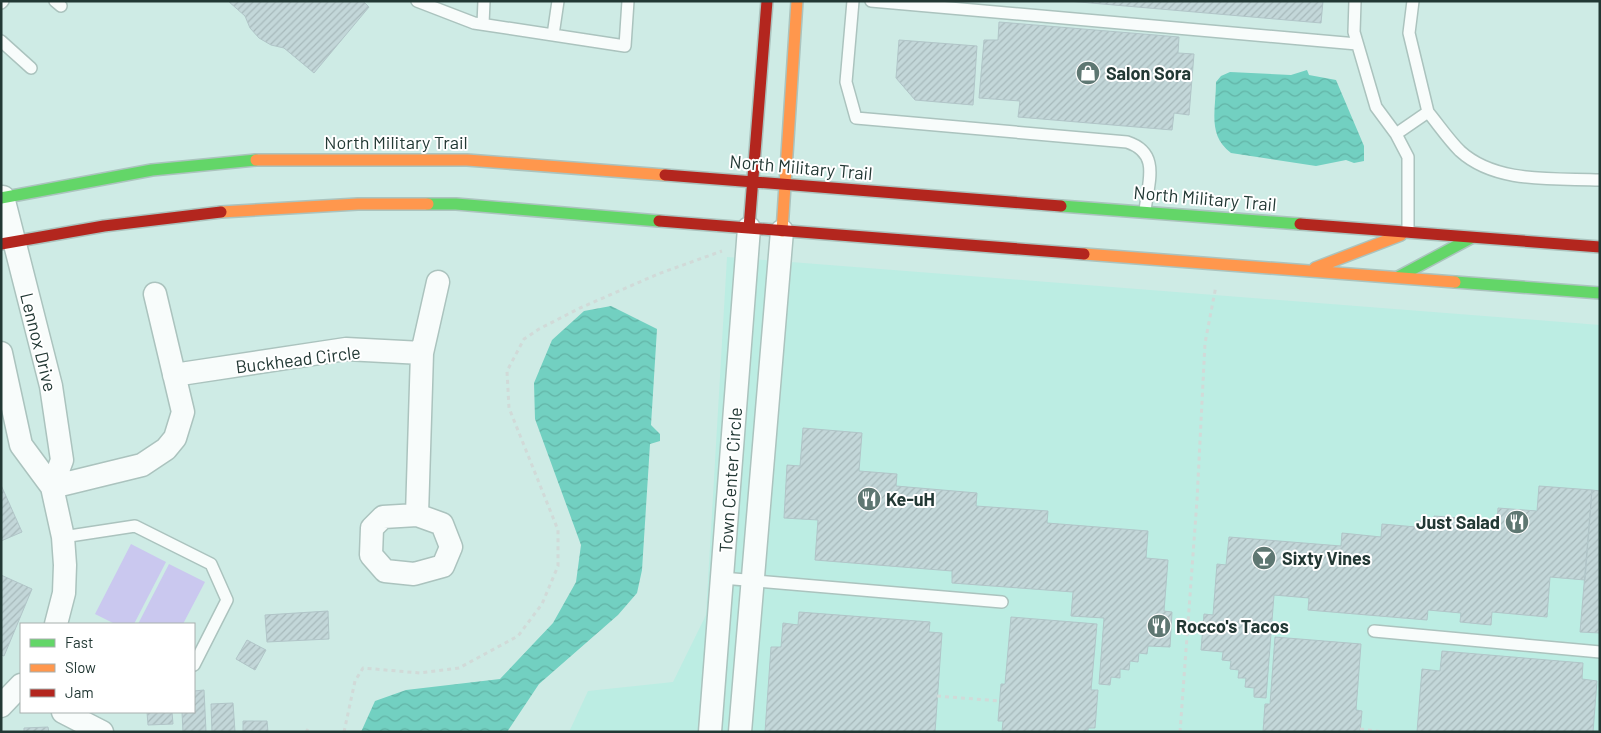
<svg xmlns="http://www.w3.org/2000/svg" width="1601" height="733" viewBox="0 0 1601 733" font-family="Barlow,sans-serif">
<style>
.built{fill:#bcede3}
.pitch{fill:#cac8ef}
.water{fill:url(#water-waves)}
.building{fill:url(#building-hatch);stroke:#b1c5c8}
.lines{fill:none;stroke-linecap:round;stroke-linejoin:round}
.lane-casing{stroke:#abc3be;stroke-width:14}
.street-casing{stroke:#abc3be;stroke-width:25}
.fast-casing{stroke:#abc3be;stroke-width:14}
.slow-casing{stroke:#abc3be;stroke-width:14}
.jam-casing{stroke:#abc3be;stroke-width:14}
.path{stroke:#d1dad8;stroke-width:3;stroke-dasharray:4 4;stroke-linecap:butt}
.lane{stroke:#f8fcfb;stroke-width:11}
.street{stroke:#f8fcfb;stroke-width:22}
.fast{stroke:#63d668;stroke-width:11}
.slow{stroke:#ff974d;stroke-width:11}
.jam{stroke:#b3261e;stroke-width:11}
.labels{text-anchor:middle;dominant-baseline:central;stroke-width:4;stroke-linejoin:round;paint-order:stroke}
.poi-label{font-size:18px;font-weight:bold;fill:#223834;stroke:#fff;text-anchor:start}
.street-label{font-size:18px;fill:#223834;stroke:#fff}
</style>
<defs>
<pattern id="water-waves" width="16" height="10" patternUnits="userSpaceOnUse" patternTransform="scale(1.25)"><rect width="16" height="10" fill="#72d0c1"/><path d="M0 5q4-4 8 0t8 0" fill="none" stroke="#62b3a6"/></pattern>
<pattern id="building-hatch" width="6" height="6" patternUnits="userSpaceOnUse" patternTransform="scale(1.25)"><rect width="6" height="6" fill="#c3d7d9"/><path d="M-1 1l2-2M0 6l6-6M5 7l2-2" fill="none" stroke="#a7b9bb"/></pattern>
</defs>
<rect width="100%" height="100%" fill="#ceebe5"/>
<!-- built -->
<path class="built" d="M 727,257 L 1600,325 L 1600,732 L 569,732 L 588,691 L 673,682 L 706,615 Z"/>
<!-- pitch -->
<path class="pitch" d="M 131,544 L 166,562 L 134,624 L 115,624 L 95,614 Z
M 169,564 L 205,582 L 183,624 L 138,624 Z"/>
<!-- water -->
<path class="water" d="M 1307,70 L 1309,75 L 1336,80 L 1364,146 L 1364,161 L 1354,163 L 1346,160 L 1316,166 L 1231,153 C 1207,135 1216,110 1216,82 L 1221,76 L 1230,72 L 1291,75 Z
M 611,306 L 657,329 L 651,425 L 660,434 L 660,441 L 650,444 L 642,570 L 637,593 L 618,615 L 539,684 L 507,732 L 361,732 L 375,701 L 406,690 L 500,679 L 553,623 L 576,582 L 581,545 L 535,419 L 534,383 L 552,340 L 584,311 Z"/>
<!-- building -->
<path class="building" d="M 228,1 L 363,1 L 369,7 L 314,73 L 284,48 L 271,45 L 259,38 L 250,28 L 245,16 Z
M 1068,1 L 1323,1 L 1321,23 Z
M 999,22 L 1179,37 L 1178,53 L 1194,54 L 1189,115 L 1174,113 L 1172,130 L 1018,117 L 1020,101 L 979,98 L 984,40 L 998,40 Z
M 899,40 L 977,46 L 973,105 L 915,100 L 896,78 Z
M 803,428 L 862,433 L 859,471 L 897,474 L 896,486 L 977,493 L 976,506 L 1048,511 L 1047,523 L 1148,531 L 1146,558 L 1168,560 L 1164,611 L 1172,612 L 1170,647 L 1148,646 L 1147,654 L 1139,653 L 1138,662 L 1130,661 L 1129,670 L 1120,669 L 1120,678 L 1111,677 L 1110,685 L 1099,684 L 1104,618 L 1071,616 L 1073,592 L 952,583 L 952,571 L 815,560 L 818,520 L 784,518 L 787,465 L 800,466 Z
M 1,485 L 22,532 L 1,541 Z
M 1539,486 L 1592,490 L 1585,580 L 1550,577 L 1547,617 L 1492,612 L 1491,625 L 1460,622 L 1461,613 L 1428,610 L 1427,620 L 1308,610 L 1309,598 L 1274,595 L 1266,698 L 1254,697 L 1254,688 L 1245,687 L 1246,678 L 1238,678 L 1239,670 L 1230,669 L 1231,661 L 1222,660 L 1223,652 L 1201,650 L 1204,614 L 1213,615 L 1217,564 L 1226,565 L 1229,537 L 1341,546 L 1342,533 L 1381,537 L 1382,524 L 1416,527 L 1416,521 L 1434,522 L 1434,516 L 1497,521 L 1498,508 L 1537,511 Z
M 1592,490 L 1600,491 L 1600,633 L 1580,632 Z
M 1,575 L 32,589 L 4,656 L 1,655 Z
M 328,611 L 329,639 L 267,642 L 265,615 Z
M 799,612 L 930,622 L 929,632 L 942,633 L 935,732 L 765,732 L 771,647 L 781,647 L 783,623 L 798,625 Z
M 1011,617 L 1097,624 L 1091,690 L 1098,690 L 1095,728 L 1088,728 L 1088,732 L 1002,732 L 1003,721 L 998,721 L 1001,684 L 1005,684 Z
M 1275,637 L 1361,644 L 1356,710 L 1362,711 L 1360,732 L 1263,732 L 1265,704 L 1270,704 Z
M 247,640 L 266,650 L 255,670 L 236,659 Z
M 1442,651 L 1583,663 L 1582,679 L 1597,681 L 1593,732 L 1417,732 L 1422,669 L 1440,671 Z
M 204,690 L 206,732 L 183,732 L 182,712 L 194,712 L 194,691 Z
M 233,703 L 235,732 L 212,732 L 211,704 Z
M 147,712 L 172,712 L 173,724 L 148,725 Z
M 243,721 L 267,721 L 268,732 L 243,732 Z
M 48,727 L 49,732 L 24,732 L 24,728 Z"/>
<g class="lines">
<!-- lane casing -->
<g class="lane-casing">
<path id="lane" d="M 55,1 L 61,6
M 417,1 L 474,23 L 625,46 L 628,1
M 853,1 L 846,82 L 856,118 L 1127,142 C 1161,153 1148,182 1145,211
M 871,1 L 1357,44
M 1355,1 L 1354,32 L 1376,107 L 1396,134 L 1408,157 L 1408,232
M 1,3 L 3,1
M 483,24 L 484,1
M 553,35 L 558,1
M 1,41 L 31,68
M 1428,112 C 1438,124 1448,139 1460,151 C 1496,184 1554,178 1600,180
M 1396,134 L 1428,112 L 1409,33 L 1413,1
M 63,537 L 135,526 L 211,564 L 227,600 L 194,665
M 722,578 L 1002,602
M 1374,631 L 1600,652"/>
</g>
<!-- street casing -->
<g class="street-casing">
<path id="street" d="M 3,197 L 51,386 L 62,460 L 52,487
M 1,353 L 21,445 L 52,487 L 63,537 L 65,565 L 64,593 L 56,624
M 174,375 L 346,349 L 422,353
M 52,487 L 142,465 L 166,449 L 175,438 L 183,412 L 155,294
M 417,515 L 442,524 L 451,547 L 443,566 L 414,574 L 385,571 L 371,555 L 372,528 L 383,517 L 417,515 L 422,353 L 438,282
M 1,706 L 21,685
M 63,712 L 102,732
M 710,732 L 749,228
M 740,732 L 782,231"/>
</g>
<!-- fast casing -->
<g class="fast-casing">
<path id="fast" d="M 1,198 L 152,170 L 256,160
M 428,204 L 456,204 L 659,221
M 1061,206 L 1300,224
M 1398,277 L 1471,238
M 1455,282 L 1600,293"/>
</g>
<!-- slow casing -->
<g class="slow-casing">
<path id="slow" d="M 256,160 L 467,160 L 665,175
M 221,212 L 358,204 L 428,204
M 782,231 L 797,1
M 1084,254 L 1455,282
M 1315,268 L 1401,235"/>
</g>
<!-- jam casing -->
<g class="jam-casing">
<path id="jam" d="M 665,175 L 1061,206
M 659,221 L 1084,254
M 1300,224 L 1600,247
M 749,228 L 767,1
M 1,244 L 104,226 L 221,212"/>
</g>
<!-- path -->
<path class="path" d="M 937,696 L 1000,701
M 1360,729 L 1385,732
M 306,732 L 308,729
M 344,732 L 355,681 L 363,668 L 420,673 L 459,668 L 518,636 L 542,604 L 558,566 L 558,530 L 509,408 L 507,371 L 524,339 L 539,329 L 580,308 L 658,274 L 722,251
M 1180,732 L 1197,500 L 1205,343 L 1216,286"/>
<!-- lane -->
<use href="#lane" class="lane"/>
<!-- street -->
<use href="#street" class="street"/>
<!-- fast -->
<use href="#fast" class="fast"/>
<!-- slow -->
<use href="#slow" class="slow"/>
<!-- jam -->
<use href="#jam" class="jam"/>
</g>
<!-- icons -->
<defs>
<g id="shop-disc" transform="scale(1.25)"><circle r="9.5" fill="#5e7772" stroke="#fff"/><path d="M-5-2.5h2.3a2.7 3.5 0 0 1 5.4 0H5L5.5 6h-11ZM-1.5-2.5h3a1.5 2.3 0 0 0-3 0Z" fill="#fff"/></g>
<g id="restaurant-disc" transform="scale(1.25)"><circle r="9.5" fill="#5e7772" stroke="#fff"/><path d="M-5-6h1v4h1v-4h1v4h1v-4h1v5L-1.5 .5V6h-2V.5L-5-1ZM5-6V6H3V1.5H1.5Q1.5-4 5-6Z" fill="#fff"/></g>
<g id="bar-disc" transform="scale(1.25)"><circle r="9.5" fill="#5e7772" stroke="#fff"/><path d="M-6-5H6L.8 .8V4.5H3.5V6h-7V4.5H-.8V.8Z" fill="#fff"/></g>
</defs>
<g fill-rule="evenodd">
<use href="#shop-disc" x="1088" y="73"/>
<use href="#restaurant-disc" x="869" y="499"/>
<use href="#restaurant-disc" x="1517" y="522"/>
<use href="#bar-disc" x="1264" y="558"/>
<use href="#restaurant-disc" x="1159" y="626"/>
</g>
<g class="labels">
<!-- poi labels -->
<g class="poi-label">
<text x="1106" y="73">Salon Sora</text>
<text x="886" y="499">Ke-uH</text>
<text x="1500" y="522" text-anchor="end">Just Salad</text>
<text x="1282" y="558">Sixty Vines</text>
<text x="1176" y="626">Rocco's Tacos</text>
</g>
<!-- street labels -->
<g class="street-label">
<text x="396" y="142">North Military Trail</text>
<text transform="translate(801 167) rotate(5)">North Military Trail</text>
<text transform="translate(1205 198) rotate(5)">North Military Trail</text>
<text transform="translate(39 342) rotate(76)">Lennox Drive</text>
<text transform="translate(298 359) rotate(-7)">Buckhead Circle</text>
<text transform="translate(730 480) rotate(-86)">Town Center Circle</text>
</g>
</g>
<!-- border -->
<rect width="1601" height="733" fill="none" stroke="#223834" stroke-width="5"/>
<!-- legend -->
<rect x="20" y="623" width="175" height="90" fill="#ffffff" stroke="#a7afae"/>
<rect x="30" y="639" width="25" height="8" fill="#63d668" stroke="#a7afae"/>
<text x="65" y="648" font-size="15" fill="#223834">Fast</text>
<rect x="30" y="664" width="25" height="8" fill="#ff974d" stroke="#a7afae"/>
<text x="65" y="673" font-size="15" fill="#223834">Slow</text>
<rect x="30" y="689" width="25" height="8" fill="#b3261e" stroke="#a7afae"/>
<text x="65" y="698" font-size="15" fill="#223834">Jam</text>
</svg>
